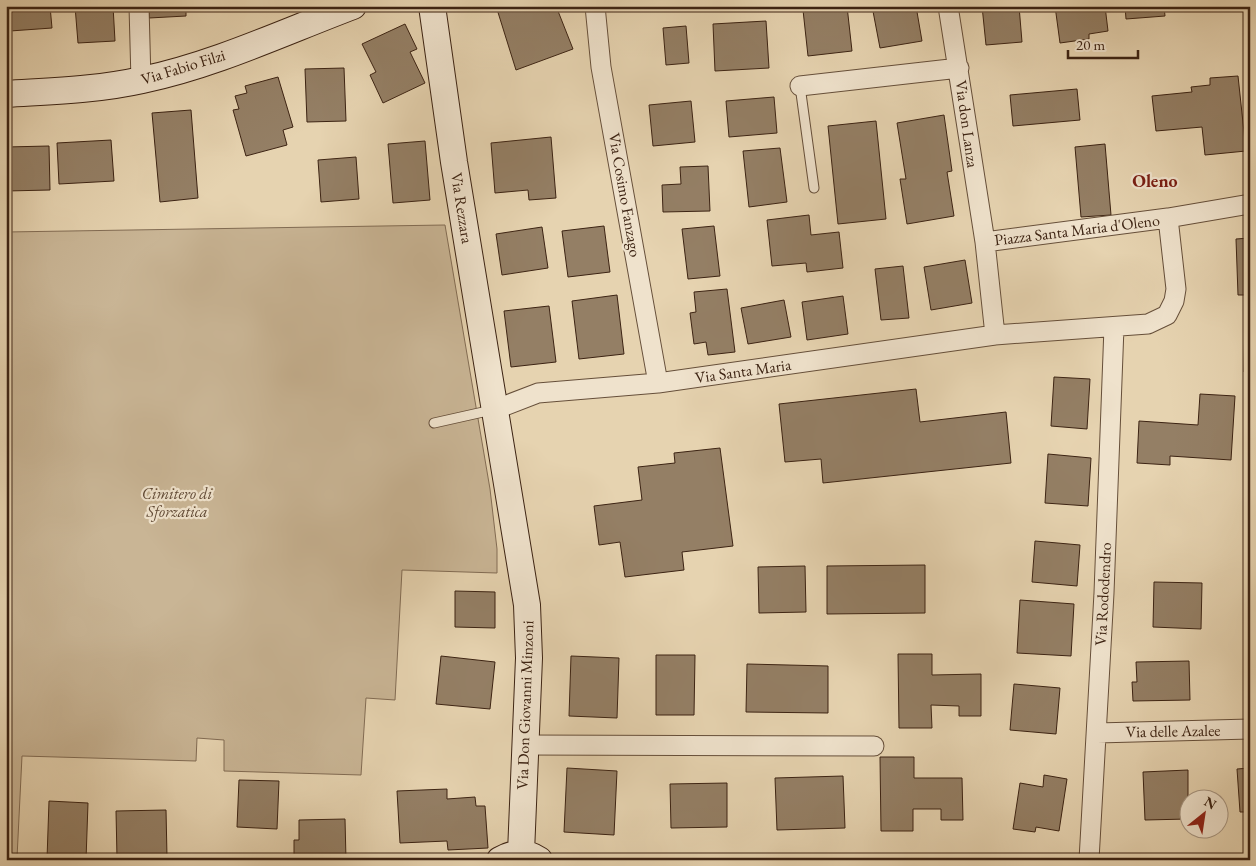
<svg xmlns="http://www.w3.org/2000/svg" width="1256" height="866" viewBox="0 0 1256 866" font-family="'EB Garamond',serif">
<style>
.green{fill:#c9b595;stroke:#826c54}
.building{fill:#947f65;stroke:#3c2313}
.lines{fill:none;stroke-linecap:round;stroke-linejoin:round}
.lane-casing{stroke:#664f3a;stroke-width:11}
.street-casing{stroke:#664f3a;stroke-width:21}
.secondary-casing{stroke:#3c2313;stroke-width:28}
.lane{stroke:#efe2cc;stroke-width:9}
.street{stroke:#efe2cc;stroke-width:19}
.secondary{stroke:#efe2cc;stroke-width:26}
.labels{text-anchor:middle;dominant-baseline:central;stroke-width:4.5;stroke-linejoin:round;paint-order:stroke}
.street-label{font-size:16px;fill:#3c2313;stroke:#efe2cc}
.park-label{font-size:16px;font-style:italic;fill:#5f4834;stroke:#efe2cc}
.neighbourhood-label{font-size:18px;font-weight:bold;fill:#7a1f14;stroke:#efe2cc}
</style>
<rect width="100%" height="100%" fill="#e6d3b0"/>
<filter id="stains"><feTurbulence type="fractalNoise" baseFrequency=".004" numOctaves="4"/><feColorMatrix values="0 0 0 0 .2 0 0 0 0 .09 0 0 0 0 .02 0 0 0 .5 -.17"/></filter>
<radialGradient id="worn" r=".72"><stop offset=".6" stop-color="#630" stop-opacity="0"/><stop offset="1" stop-color="#630" stop-opacity=".3"/></radialGradient>
<!-- green -->
<path class="green" d="M 445,225 L 490,489 L 497,549 L 497,573 L 402,570 L 395,700 L 366,698 L 361,775 L 224,771 L 224,740 L 197,738 L 196,761 L 22,756 L 17,858 L 6,857 L 6,232 Z"/>
<!-- building -->
<path class="building" d="M 8,6 L 50,6 L 52,28 L 10,31 Z
M 75,6 L 113,6 L 115,41 L 78,43 Z
M 149,6 L 186,6 L 186,16 L 149,18 Z
M 205,6 L 245,6 L 245,8 L 206,11 Z
M 496,6 L 556,6 L 573,49 L 516,70 Z
M 837,6 L 847,6 L 852,51 L 808,56 L 803,10 Z
M 872,6 L 916,6 L 922,41 L 880,48 Z
M 982,6 L 1019,6 L 1022,42 L 986,45 Z
M 1055,6 L 1105,6 L 1108,31 L 1089,34 L 1089,39 L 1060,43 Z
M 1125,6 L 1164,6 L 1165,16 L 1126,19 Z
M 766,21 L 769,68 L 715,71 L 713,24 Z
M 405,24 L 417,49 L 410,52 L 425,83 L 383,103 L 370,75 L 376,72 L 362,44 Z
M 686,26 L 689,63 L 666,65 L 663,28 Z
M 344,68 L 346,121 L 307,122 L 305,69 Z
M 1238,76 L 1246,151 L 1205,155 L 1202,127 L 1156,131 L 1152,96 L 1192,92 L 1191,87 L 1210,85 L 1210,78 Z
M 278,77 L 293,127 L 283,130 L 287,145 L 246,156 L 233,110 L 239,109 L 235,96 L 247,93 L 245,86 Z
M 1077,89 L 1080,120 L 1013,126 L 1010,95 Z
M 774,97 L 777,133 L 729,137 L 726,101 Z
M 691,101 L 695,142 L 653,146 L 649,105 Z
M 191,110 L 198,198 L 160,202 L 152,113 Z
M 944,115 L 952,171 L 947,172 L 954,216 L 907,224 L 900,179 L 906,179 L 897,123 Z
M 876,121 L 886,219 L 838,224 L 828,126 Z
M 551,137 L 556,198 L 529,200 L 528,190 L 495,193 L 491,143 Z
M 111,140 L 114,181 L 59,184 L 57,143 Z
M 425,141 L 430,200 L 393,203 L 388,144 Z
M 1105,144 L 1111,215 L 1081,217 L 1075,147 Z
M 49,146 L 50,190 L 6,191 L 6,147 Z
M 780,148 L 787,202 L 749,207 L 743,151 Z
M 356,157 L 359,199 L 321,202 L 318,160 Z
M 708,166 L 710,211 L 663,212 L 662,185 L 681,184 L 680,167 Z
M 809,215 L 811,235 L 839,232 L 843,268 L 807,272 L 806,263 L 772,266 L 767,220 Z
M 604,226 L 610,272 L 568,277 L 562,231 Z
M 714,226 L 720,276 L 688,279 L 682,229 Z
M 542,227 L 548,268 L 502,275 L 496,234 Z
M 1250,238 L 1250,295 L 1238,295 L 1236,239 Z
M 965,260 L 972,303 L 931,310 L 924,267 Z
M 903,266 L 909,318 L 881,320 L 875,269 Z
M 727,289 L 735,352 L 708,355 L 706,342 L 694,344 L 690,313 L 696,312 L 694,292 Z
M 617,295 L 624,354 L 579,359 L 572,301 Z
M 843,296 L 848,334 L 807,340 L 802,302 Z
M 784,300 L 791,337 L 748,344 L 741,308 Z
M 549,306 L 556,362 L 511,367 L 504,311 Z
M 1245,314 L 1250,314 L 1250,372 L 1244,372 Z
M 1054,377 L 1090,379 L 1087,429 L 1051,426 Z
M 916,389 L 920,422 L 1006,412 L 1011,463 L 823,483 L 821,459 L 785,462 L 779,404 Z
M 1200,394 L 1235,396 L 1231,460 L 1170,456 L 1170,465 L 1137,463 L 1139,421 L 1198,425 Z
M 720,448 L 733,546 L 682,552 L 684,570 L 625,577 L 620,542 L 599,545 L 594,506 L 642,500 L 638,467 L 675,463 L 674,453 Z
M 1048,454 L 1091,458 L 1088,506 L 1045,503 Z
M 1035,541 L 1080,545 L 1077,586 L 1032,582 Z
M 925,565 L 925,613 L 827,614 L 827,566 Z
M 805,566 L 806,612 L 759,613 L 758,567 Z
M 1154,582 L 1202,583 L 1201,629 L 1153,627 Z
M 455,591 L 495,592 L 495,628 L 455,627 Z
M 1020,600 L 1074,604 L 1071,656 L 1017,653 Z
M 898,654 L 932,654 L 932,675 L 981,674 L 981,716 L 959,716 L 959,706 L 931,705 L 932,728 L 899,728 Z
M 656,655 L 695,655 L 694,715 L 656,715 Z
M 441,656 L 495,662 L 490,709 L 436,704 Z
M 571,656 L 619,658 L 617,718 L 569,716 Z
M 1189,661 L 1190,700 L 1133,701 L 1132,682 L 1137,682 L 1136,662 Z
M 747,664 L 828,666 L 828,713 L 746,712 Z
M 1014,684 L 1060,688 L 1056,734 L 1010,730 Z
M 880,757 L 914,757 L 914,778 L 962,778 L 963,820 L 941,820 L 941,809 L 913,809 L 913,831 L 881,831 Z
M 567,768 L 617,771 L 614,835 L 564,832 Z
M 1250,768 L 1250,812 L 1240,812 L 1237,769 Z
M 1188,770 L 1188,819 L 1145,820 L 1143,772 Z
M 1044,775 L 1067,779 L 1059,831 L 1036,827 L 1035,832 L 1013,829 L 1020,783 L 1043,787 Z
M 843,776 L 845,828 L 777,830 L 775,778 Z
M 239,780 L 279,781 L 277,829 L 237,827 Z
M 727,783 L 727,827 L 671,828 L 670,784 Z
M 447,789 L 447,799 L 475,797 L 476,806 L 485,806 L 488,848 L 448,850 L 447,841 L 400,843 L 397,791 Z
M 49,801 L 88,803 L 86,860 L 47,859 Z
M 166,810 L 167,857 L 117,858 L 116,811 Z
M 345,819 L 346,860 L 294,860 L 294,840 L 299,840 L 299,820 Z"/>
<g class="lines">
<!-- lane casing -->
<g class="lane-casing">
<path id="lane" d="M 800,86 L 814,188
M 434,423 L 492,410"/>
</g>
<!-- street casing -->
<g class="street-casing">
<path id="street" d="M 139,6 L 141,81
M 595,6 L 601,67 L 658,383
M 948,6 L 985,242
M 800,86 L 959,68
M 1168,218 L 1250,204
M 494,410 L 538,393 L 658,383 L 995,335 L 1148,324 L 1167,315 L 1174,301 L 1176,289 L 1168,218 L 985,242 L 995,335
M 1097,733 L 1250,729
M 524,745 L 874,746
M 1089,860 L 1104,593 L 1114,327"/>
</g>
<!-- secondary casing -->
<g class="secondary-casing">
<path id="secondary" d="M 432,6 L 454,162 L 527,605 L 529,658 L 521,853
M 6,94 C 52,91 97,90 142,80 C 214,65 284,32 353,6
M 500,860 C 514,852 525,851 539,860"/>
</g>
<!-- lane -->
<use href="#lane" class="lane"/>
<!-- street -->
<use href="#street" class="street"/>
<!-- secondary -->
<use href="#secondary" class="secondary"/>
</g>
<g class="labels">
<!-- street labels -->
<g class="street-label">
<text transform="translate(183 67) rotate(-17)">Via Fabio Filzi</text>
<text transform="translate(967 124) rotate(82)">Via don Lanza</text>
<text transform="translate(625 195) rotate(80)">Via Cosimo Fanzago</text>
<text transform="translate(462 208) rotate(81)">Via Rezzara</text>
<text transform="translate(1077 230) rotate(-7)">Piazza Santa Maria d'Oleno</text>
<text transform="translate(743 371) rotate(-8)">Via Santa Maria</text>
<text transform="translate(1103 594) rotate(-87)">Via Rododendro</text>
<text transform="translate(525 705) rotate(-88)">Via Don Giovanni Minzoni</text>
<text transform="translate(1173 731) rotate(-1)">Via delle Azalee</text>
</g>
<!-- park labels -->
<g class="park-label">
<text x="177" y="493">Cimitero di<tspan x="177" dy="18">Sforzatica</tspan></text>
</g>
<!-- neighbourhood labels -->
<g class="neighbourhood-label">
<text x="1155" y="180">Oleno</text>
</g>
</g>
<!-- margin -->
<rect width="1256" height="866" fill="none" stroke="#e6d3b0" stroke-width="25"/>
<rect x="8" y="8" width="1241" height="851" fill="none" stroke="#3c2313" stroke-width="2.5"/>
<rect x="12" y="12" width="1231" height="841" fill="none" stroke="#3c2313"/>
<!-- north arrow -->
<g transform="translate(1204 814) rotate(30)"><circle r="24" fill="#efe2cc" stroke="#a79682"/>
<path d="M0-4L9 19L0 12L-9 19Z" fill="#8f2418"/>
<text y="-8" font-size="14" font-weight="bold" text-anchor="middle" fill="#3c2313">N</text>
</g>
<!-- scale -->
<path d="M1068 50v8h70v-8" fill="none" stroke="#3c2313" stroke-width="2.5"/>
<text x="1076" y="50" font-size="15" fill="#3c2313" stroke="#efe2cc" stroke-width="4" paint-order="stroke">20 m</text>
<rect width="100%" height="100%" filter="url(#stains)"/>
<rect width="100%" height="100%" fill="url(#worn)"/>
</svg>
